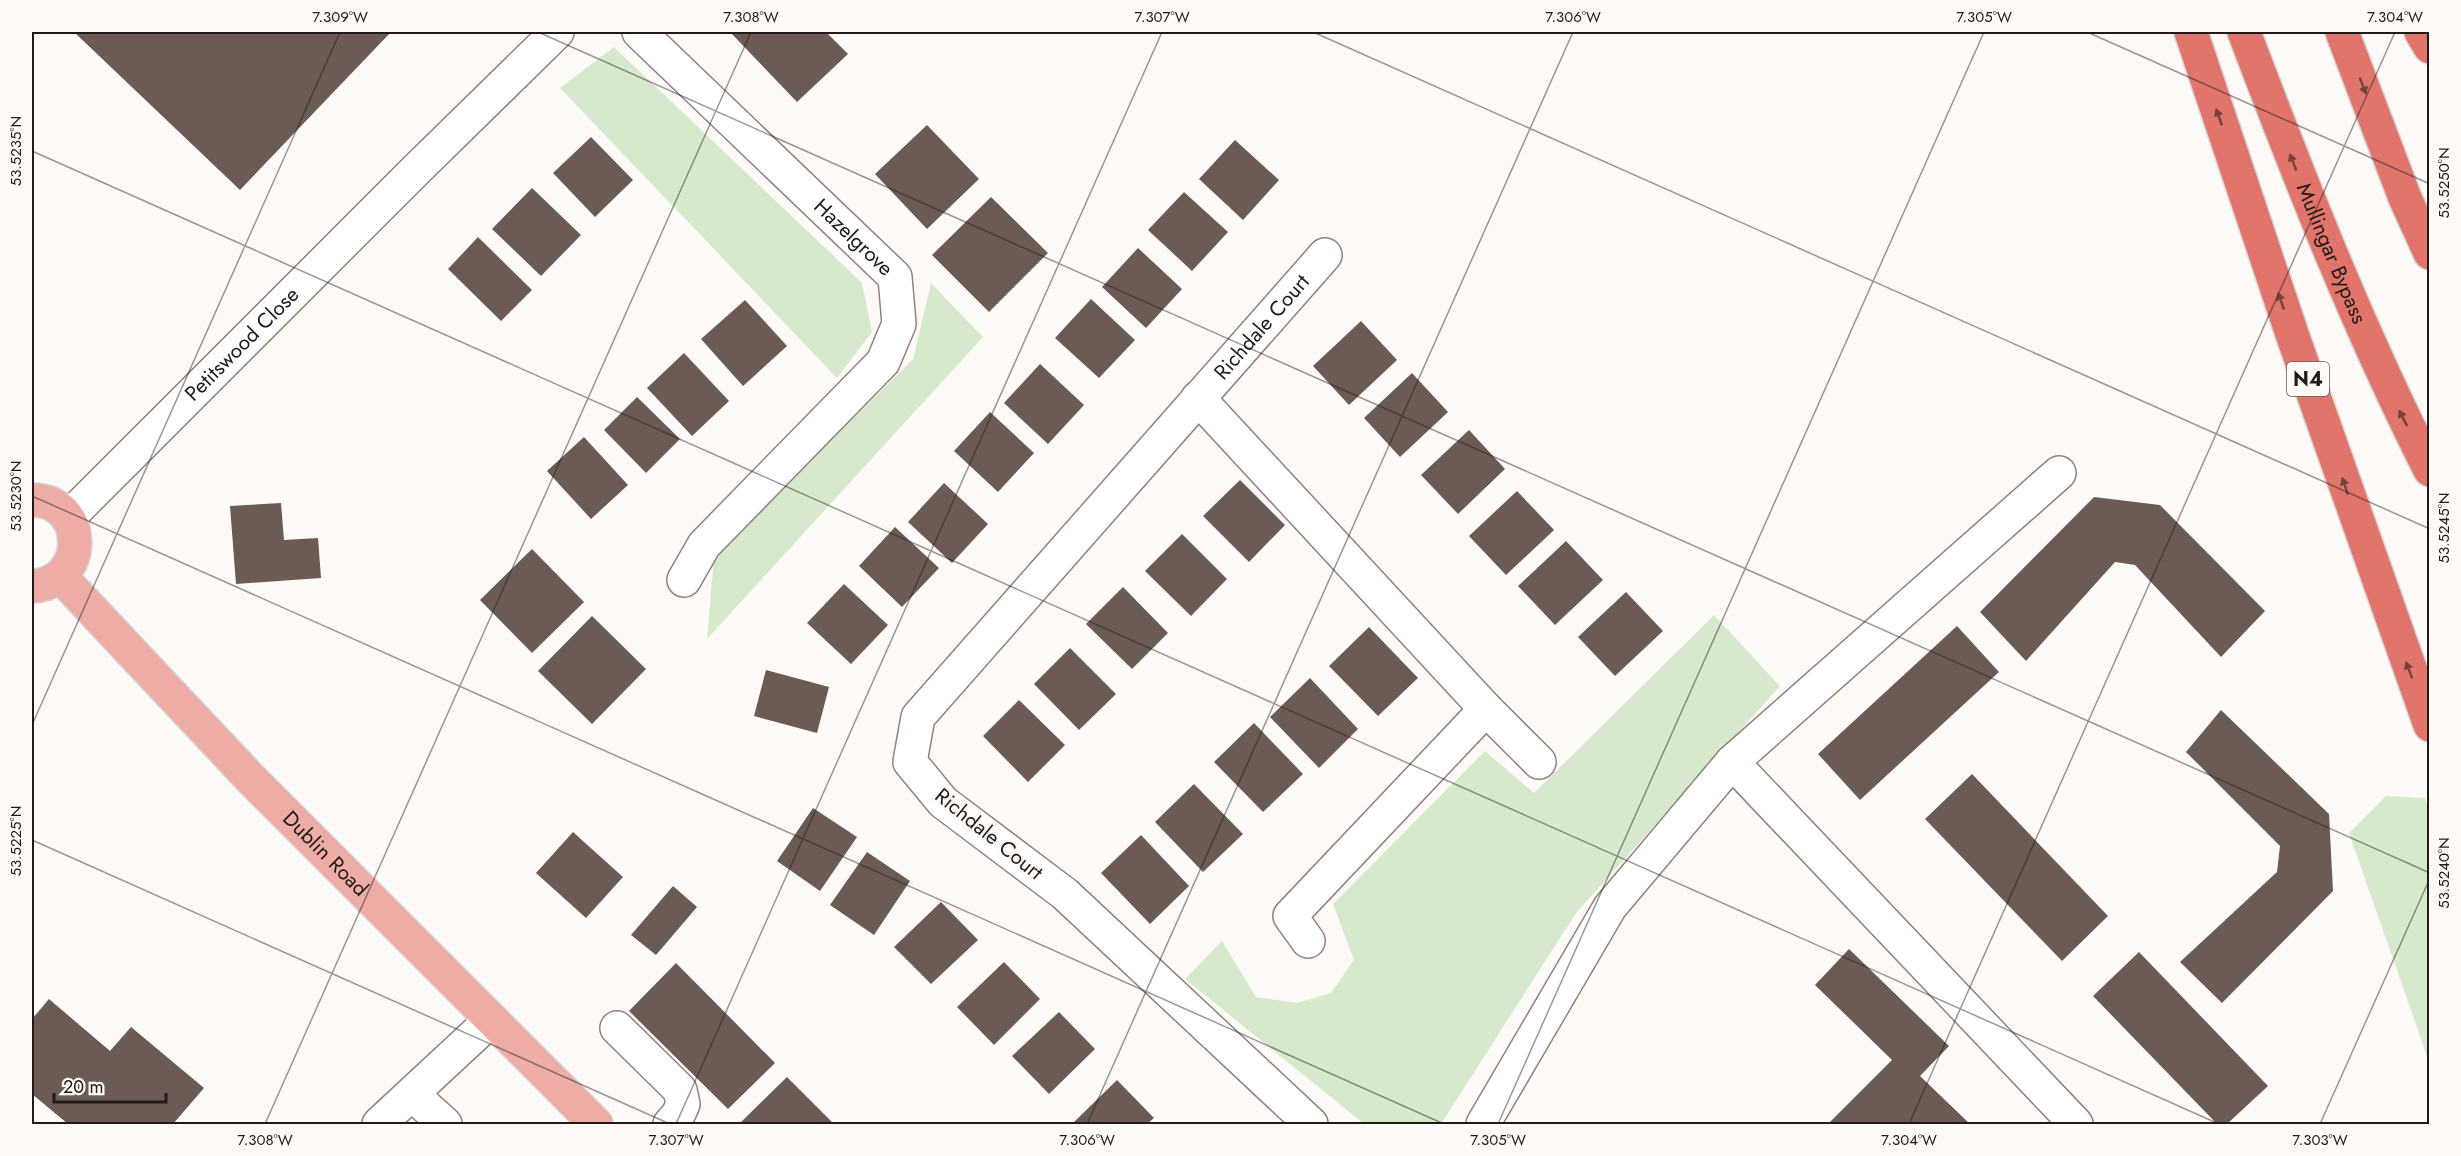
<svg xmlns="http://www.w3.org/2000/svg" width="2461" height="1156" viewBox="0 0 2461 1156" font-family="Jost,sans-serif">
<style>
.green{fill:#d6e9cd}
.building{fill:#6b5b54}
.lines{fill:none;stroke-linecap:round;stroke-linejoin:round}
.minor-casing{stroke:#92827b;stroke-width:36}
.major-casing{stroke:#d7d6d5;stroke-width:36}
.highway-casing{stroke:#d7d6d5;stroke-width:36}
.minor{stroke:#fff;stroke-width:33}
.major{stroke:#edaca6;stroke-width:33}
.highway{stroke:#e1746b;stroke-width:33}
.oneway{fill:#77423d}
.ticks{fill:none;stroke:#211a17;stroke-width:1.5;stroke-opacity:0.45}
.labels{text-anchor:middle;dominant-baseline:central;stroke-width:6;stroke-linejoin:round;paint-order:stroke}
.shield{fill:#fefaf8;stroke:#635d5a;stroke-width:1.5}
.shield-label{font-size:20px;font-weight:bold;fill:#211a17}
.street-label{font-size:21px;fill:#211a17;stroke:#fefaf8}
.neatline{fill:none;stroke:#211a17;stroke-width:2}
.ticks-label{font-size:15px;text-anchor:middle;fill:#211a17}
</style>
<rect width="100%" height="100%" fill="#fefaf8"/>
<!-- green -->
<path class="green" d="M 614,47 L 862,283 L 872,332 L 837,378 L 560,88 Z
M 931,283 L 983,337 L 707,639 L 714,557 L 913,359 Z
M 1714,615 L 1780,686 L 1576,913 L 1441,1124 L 1364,1124 L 1185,979 L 1222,941 L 1256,997 L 1297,1003 L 1331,993 L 1354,960 L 1333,904 L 1485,751 L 1534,793 Z
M 2386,796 L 2425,798 L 2429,812 L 2429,1062 L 2349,833 Z"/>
<!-- building -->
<path class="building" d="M 74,32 L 391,32 L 240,190 Z
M 730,32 L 826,32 L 848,54 L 797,102 Z
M 927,125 L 979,179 L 927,229 L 875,174 Z
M 591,137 L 633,180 L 595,217 L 553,173 Z
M 1235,140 L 1279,180 L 1243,220 L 1199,179 Z
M 532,188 L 581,235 L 541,276 L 492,229 Z
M 1184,192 L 1228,232 L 1192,271 L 1148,230 Z
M 991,197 L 1048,253 L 989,312 L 932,255 Z
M 478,237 L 532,290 L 501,321 L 448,269 Z
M 1138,248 L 1182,289 L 1146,328 L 1102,287 Z
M 1091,299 L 1135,340 L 1099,378 L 1055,338 Z
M 745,300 L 787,346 L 743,386 L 701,339 Z
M 1361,321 L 1397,360 L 1349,405 L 1313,366 Z
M 684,353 L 729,401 L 692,436 L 647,388 Z
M 1040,364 L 1084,405 L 1048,444 L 1004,403 Z
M 1412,373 L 1448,412 L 1400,457 L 1364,418 Z
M 637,397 L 680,439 L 646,473 L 604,430 Z
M 990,412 L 1034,453 L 998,492 L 954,451 Z
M 1469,430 L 1505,469 L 1458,514 L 1421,475 Z
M 584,437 L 628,485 L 591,519 L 547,471 Z
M 1240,480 L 1285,525 L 1249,562 L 1203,516 Z
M 944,483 L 988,524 L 952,563 L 908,522 Z
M 1517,491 L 1554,530 L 1506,575 L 1469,536 Z
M 2094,497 L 2160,505 L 2265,611 L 2221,657 L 2135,565 L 2115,562 L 2026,661 L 1980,612 Z
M 281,503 L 284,540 L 318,538 L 321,578 L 236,584 L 230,506 Z
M 895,527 L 939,568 L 902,607 L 859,566 Z
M 1182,534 L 1227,579 L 1191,616 L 1145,571 Z
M 1566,541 L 1603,580 L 1555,625 L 1518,586 Z
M 532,549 L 584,602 L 532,653 L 480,600 Z
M 844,584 L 888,625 L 851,664 L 807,623 Z
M 1123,587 L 1168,633 L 1132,669 L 1086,624 Z
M 1626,592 L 1663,631 L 1615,676 L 1578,637 Z
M 592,616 L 646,669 L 592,724 L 538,671 Z
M 1957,626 L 1999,672 L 1860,800 L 1818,754 Z
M 1369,627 L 1418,678 L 1378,716 L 1329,666 Z
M 1070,648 L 1116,694 L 1079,730 L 1034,684 Z
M 766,670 L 829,687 L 817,733 L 754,716 Z
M 1310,678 L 1358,729 L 1319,768 L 1270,717 Z
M 1019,700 L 1065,745 L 1028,782 L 983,736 Z
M 2221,710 L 2329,814 L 2333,891 L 2222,1003 L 2180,962 L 2277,872 L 2280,846 L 2186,752 Z
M 1254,723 L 1303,774 L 1263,812 L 1214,762 Z
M 1972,774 L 2108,916 L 2062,961 L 1925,819 Z
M 1194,784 L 1243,834 L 1203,872 L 1155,822 Z
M 813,808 L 857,837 L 820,891 L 777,861 Z
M 573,832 L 623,877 L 586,918 L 536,873 Z
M 1141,835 L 1189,886 L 1150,924 L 1101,873 Z
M 867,852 L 910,881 L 874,935 L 830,905 Z
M 673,886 L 697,907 L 656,955 L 631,935 Z
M 941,902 L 978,940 L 931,984 L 894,947 Z
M 1849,949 L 1949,1046 L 1920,1076 L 1970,1124 L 1828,1124 L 1892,1060 L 1815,985 Z
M 2139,952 L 2268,1086 L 2227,1124 L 2217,1124 L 2093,996 Z
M 1004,962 L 1040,999 L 994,1045 L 957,1007 Z
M 676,963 L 775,1063 L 728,1109 L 629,1011 Z
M 49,999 L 110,1051 L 131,1027 L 204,1088 L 173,1124 L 68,1124 L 32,1094 L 32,1019 Z
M 1059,1012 L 1095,1049 L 1049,1094 L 1012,1056 Z
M 787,1077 L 834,1124 L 739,1124 Z
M 1117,1080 L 1154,1118 L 1147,1124 L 1072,1124 Z"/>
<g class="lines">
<!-- minor casing -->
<g class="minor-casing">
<g id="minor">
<path id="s1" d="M 639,32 L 895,277 L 899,324 L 883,362 L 704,545 L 684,580"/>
<path d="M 1198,398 L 1486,709 L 1290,916 L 1308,941"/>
<path id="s2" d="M 68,518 L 416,170 L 557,32"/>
<path d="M 1486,709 L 1539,762"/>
<path d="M 1732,762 L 2076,1124"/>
<path d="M 617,1028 L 680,1090 L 683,1104 L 678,1115 L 670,1124"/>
<path d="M 413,1095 L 445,1124"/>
<path d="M 379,1124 L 491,1020"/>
<path id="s3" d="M 1311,1124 L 1065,894 L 943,802 L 910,762 L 918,717 L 1325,255"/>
<path d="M 1483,1124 L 1610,907 L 1732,762 L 2059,473"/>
</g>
</g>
<!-- major casing -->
<g class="major-casing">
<g id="major">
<path d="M 32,500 C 89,500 89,584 32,586"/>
<path id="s4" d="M 60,576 L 251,779 L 596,1124"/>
</g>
</g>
<!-- highway casing -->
<g class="highway-casing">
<g id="highway">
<path d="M 2191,32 L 2292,334 L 2430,725"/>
<path id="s5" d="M 2244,32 C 2300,180 2358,328 2430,470"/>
<path d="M 2342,32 L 2405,198 L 2430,253"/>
<path d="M 2421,32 L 2430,47"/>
</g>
</g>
<!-- minor -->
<use href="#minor" class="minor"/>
<!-- major -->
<use href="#major" class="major"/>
<!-- highway -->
<use href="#highway" class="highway"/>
</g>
<!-- one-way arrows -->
<defs><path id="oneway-solid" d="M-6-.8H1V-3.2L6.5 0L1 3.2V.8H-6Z" transform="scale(1.5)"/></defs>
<g class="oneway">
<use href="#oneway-solid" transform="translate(2363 86) rotate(69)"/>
<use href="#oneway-solid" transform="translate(2219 117) rotate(-109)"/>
<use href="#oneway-solid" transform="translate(2293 162) rotate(-111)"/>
<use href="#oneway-solid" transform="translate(2281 301) rotate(-109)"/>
<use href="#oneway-solid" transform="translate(2403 418) rotate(-117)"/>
<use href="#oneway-solid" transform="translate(2345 486) rotate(-109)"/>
<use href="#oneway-solid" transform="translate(2409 670) rotate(-111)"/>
</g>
<!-- ticks -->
<path class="ticks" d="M 538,32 L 2430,873M 1313,32 L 2430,529M 2087,32 L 2430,184M 32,151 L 2219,1124M 32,496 L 1444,1124M 32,725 L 340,32M 32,840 L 670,1124M 265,1124 L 751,32M 676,1124 L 1162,32M 1087,1124 L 1573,32M 1498,1124 L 1984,32M 1909,1124 L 2395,32M 2320,1124 L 2430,878"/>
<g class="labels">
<!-- shield labels -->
<rect class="shield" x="2287" y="362" width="42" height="34" rx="4.5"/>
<g class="shield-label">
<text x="2308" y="379">N4</text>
</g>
<!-- street labels -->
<g class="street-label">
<text stroke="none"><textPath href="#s1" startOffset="297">Hazelgrove</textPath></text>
<text stroke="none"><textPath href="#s5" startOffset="238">Mullingar Bypass</textPath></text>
<text stroke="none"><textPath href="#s3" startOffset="1107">Richdale Court</textPath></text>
<text stroke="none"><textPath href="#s2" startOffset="246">Petitswood Close</textPath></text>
<text transform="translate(989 834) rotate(39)">Richdale Court</text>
<text stroke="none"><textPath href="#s4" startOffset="384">Dublin Road</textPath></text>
</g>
</g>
<!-- border -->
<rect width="2461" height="1156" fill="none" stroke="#fefaf8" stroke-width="66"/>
<!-- scale -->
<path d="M54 1093v9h112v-9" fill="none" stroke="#211a17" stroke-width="3"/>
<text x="63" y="1093" font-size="18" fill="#211a17" stroke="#fefaf8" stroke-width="4.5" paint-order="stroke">20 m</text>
<rect x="33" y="33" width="2395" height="1090" class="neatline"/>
<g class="ticks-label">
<text x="340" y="22">7.309°W</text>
<text x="751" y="22">7.308°W</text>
<text x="1162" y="22">7.307°W</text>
<text x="1573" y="22">7.306°W</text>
<text x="1984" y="22">7.305°W</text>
<text x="2395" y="22">7.304°W</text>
<text transform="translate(16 151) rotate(-90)" y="5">53.5235°N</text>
<text transform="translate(2444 183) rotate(-90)" y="5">53.5250°N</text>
<text transform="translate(16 496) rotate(-90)" y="5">53.5230°N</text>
<text transform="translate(2444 528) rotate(-90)" y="5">53.5245°N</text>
<text transform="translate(16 841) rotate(-90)" y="5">53.5225°N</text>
<text transform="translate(2444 873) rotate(-90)" y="5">53.5240°N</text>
<text x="265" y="1145">7.308°W</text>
<text x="676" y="1145">7.307°W</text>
<text x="1087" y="1145">7.306°W</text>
<text x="1498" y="1145">7.305°W</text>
<text x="1909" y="1145">7.304°W</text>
<text x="2320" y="1145">7.303°W</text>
</g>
</svg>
